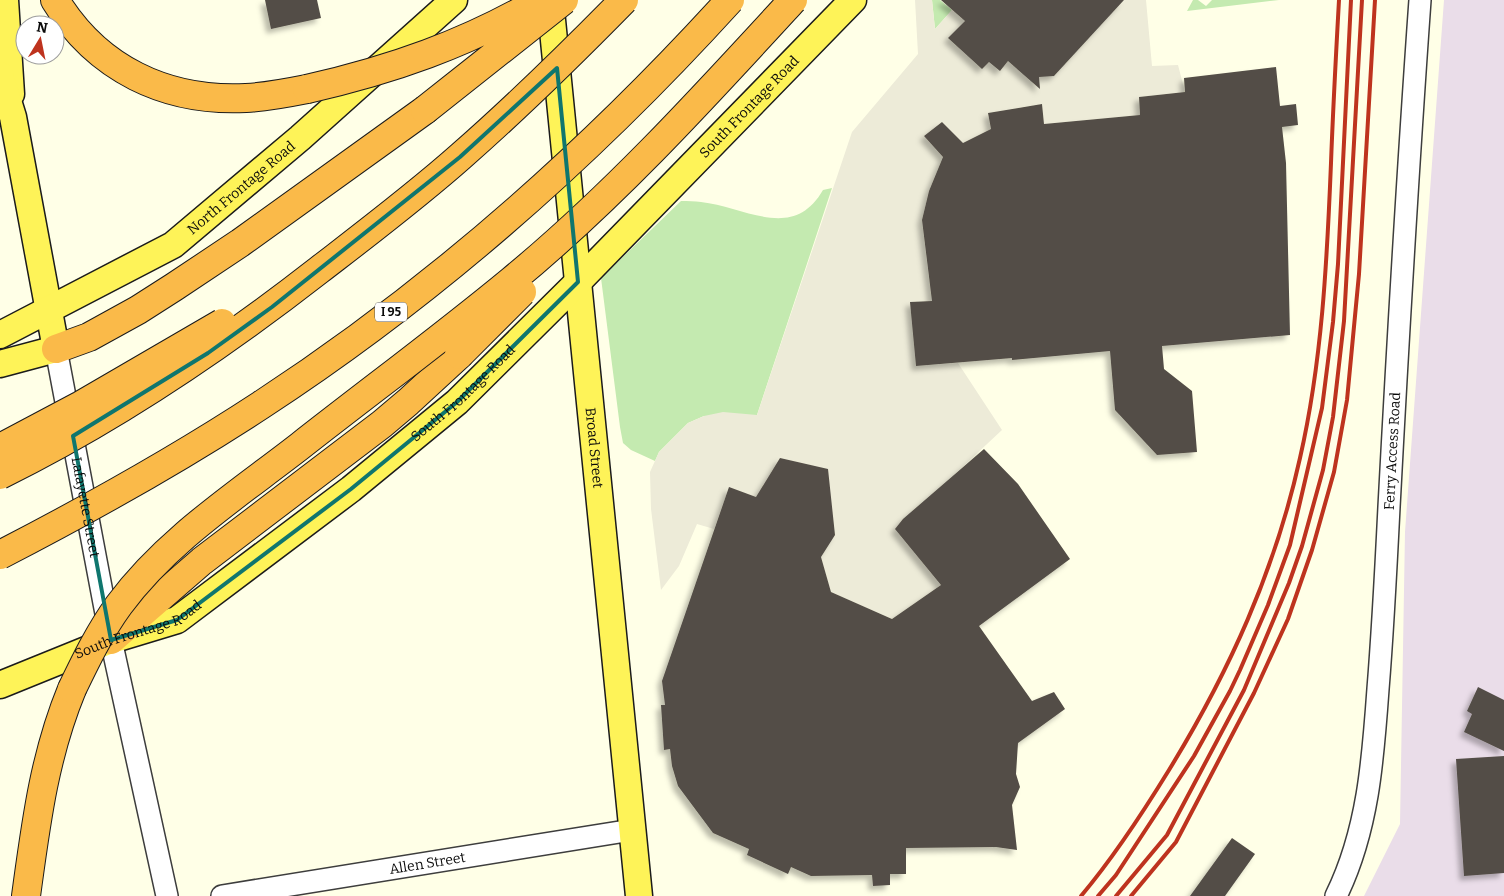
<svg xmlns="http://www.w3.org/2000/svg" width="1504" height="896" viewBox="0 0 1504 896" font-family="Bitter,serif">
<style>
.industrial{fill:#eadde9}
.green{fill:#c4eab0}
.plaza{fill:#edebd8}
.building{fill:#534d46;filter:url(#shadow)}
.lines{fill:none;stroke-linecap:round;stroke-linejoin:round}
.minor-casing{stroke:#3d3d3d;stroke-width:24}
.major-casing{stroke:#1b1b1b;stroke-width:29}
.highway-casing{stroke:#1b1b1b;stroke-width:30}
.minor{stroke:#fff;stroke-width:21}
.major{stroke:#fef358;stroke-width:26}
.highway{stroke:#faba49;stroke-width:28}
.rail{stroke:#be331e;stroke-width:4}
.highway-bridge-casing{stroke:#1b1b1b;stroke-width:30;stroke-linecap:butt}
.highway-bridge{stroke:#faba49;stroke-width:28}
.marked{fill:none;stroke:#0f766e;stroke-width:4;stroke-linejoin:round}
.labels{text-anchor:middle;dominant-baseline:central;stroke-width:5;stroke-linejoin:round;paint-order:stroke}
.shield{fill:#fff;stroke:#545454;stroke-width:1}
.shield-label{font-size:12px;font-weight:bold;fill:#0a0a0a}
.street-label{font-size:14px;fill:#0a0a0a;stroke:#fff}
</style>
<defs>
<filter id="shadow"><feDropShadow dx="-4.5" dy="4.5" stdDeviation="2.5" flood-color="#0004"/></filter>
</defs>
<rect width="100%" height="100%" fill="#ffffe7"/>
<!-- industrial -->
<path class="industrial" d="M 1444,0 L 1504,0 L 1504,896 L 1364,896 L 1400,824 L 1405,532 Z"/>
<!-- green -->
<path class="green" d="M 932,0 L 940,0 L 952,10 L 935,29 Z
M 1193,0 L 1198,0 L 1206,6 L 1212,0 L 1279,0 L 1187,11 Z
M 832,188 L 757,415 L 704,416 L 688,423 L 659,452 L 655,461 L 631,450 L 623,443 L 620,427 L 601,278 L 681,201 C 688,201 695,201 701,202 C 746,207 793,242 823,190 Z"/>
<!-- plaza -->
<path class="plaza" d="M 915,0 L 932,0 L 935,29 L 952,10 L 965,21 L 948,38 L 982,69 L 989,62 L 1000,71 L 1008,61 L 1027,77 L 1054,76 L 1124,0 L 1146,0 L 1152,66 L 1178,65 L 1185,92 L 1139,97 L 1140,115 L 1044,124 L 1042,104 L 988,113 L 991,129 L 963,143 L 942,122 L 924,136 L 943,157 L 929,191 L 922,220 L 929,280 L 944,300 L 911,302 L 916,366 L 958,363 L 1002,430 L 896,529 L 941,585 L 892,619 L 831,592 L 821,557 L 756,497 L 729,488 L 714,529 L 697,524 L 679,566 L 661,590 L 651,509 L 650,472 L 659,452 L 688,423 L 704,416 L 723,412 L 757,415 L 852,132 L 918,54 Z"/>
<!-- building -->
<path class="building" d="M 265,0 L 317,0 L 321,18 L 271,29 Z
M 941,0 L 1124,0 L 1054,76 L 1039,77 L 1040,89 L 1008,61 L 1000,71 L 989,62 L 982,69 L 948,38 L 965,21 Z
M 1276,67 L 1280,106 L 1296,104 L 1298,125 L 1282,127 L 1286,163 L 1290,335 L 1162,346 L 1164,369 L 1192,391 L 1197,452 L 1157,455 L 1115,410 L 1110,351 L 1012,360 L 1012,358 L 916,366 L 910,302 L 932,301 L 922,220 L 929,191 L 943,157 L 924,136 L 942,122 L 963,143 L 991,129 L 988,113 L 1042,104 L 1044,124 L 1140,115 L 1139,97 L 1185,92 L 1184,78 Z
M 984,449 L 1018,484 L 1070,559 L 979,626 L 1032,701 L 1054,692 L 1065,709 L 1018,743 L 1016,774 L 1020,787 L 1012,805 L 1017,850 L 996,847 L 906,848 L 906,874 L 890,874 L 890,885 L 873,886 L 872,875 L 811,876 L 791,867 L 788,874 L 747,855 L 749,849 L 713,833 L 678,786 L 672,766 L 670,749 L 664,750 L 661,705 L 665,705 L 662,681 L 729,487 L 756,497 L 780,458 L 828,469 L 835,535 L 821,557 L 831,592 L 892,619 L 941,585 L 895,529 L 903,519 Z
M 1478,687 L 1504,700 L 1504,751 L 1464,732 L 1472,714 L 1467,711 Z
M 1504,756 L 1504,873 L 1464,876 L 1456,759 Z
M 1232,838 L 1255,854 L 1225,896 L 1190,896 Z"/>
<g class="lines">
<!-- minor casing -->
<g class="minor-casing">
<g id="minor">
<path id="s1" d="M 56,349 L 111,640 L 167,896"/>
<path id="s2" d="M 222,896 L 632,830"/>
<path id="s3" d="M 1336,896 C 1368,831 1373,760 1378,689 C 1383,628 1386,568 1389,507 C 1398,338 1408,169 1420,0"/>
</g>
</g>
<!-- major casing -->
<g class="major-casing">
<g id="major">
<path d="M 5,0 L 11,94"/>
<path id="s4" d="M 550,0 L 639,896"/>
<path d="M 0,75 L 13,117 L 56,349 L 0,364"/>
<path id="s5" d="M 0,335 L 173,245 L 300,138 L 454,0"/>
<path id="s6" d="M 0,685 L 111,640 L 177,620 L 351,489 L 457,402 L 578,282 L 853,0"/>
</g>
</g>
<!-- highway casing -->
<g class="highway-casing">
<path id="highway" d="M 55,0 C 97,69 166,102 246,98 C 266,97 287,93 307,89
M 56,349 L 89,337 L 138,310 L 174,287 L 240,243 L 425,110
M 111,640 L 202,561 L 382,424 L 408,402 L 459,355
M 26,896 C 36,823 44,757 72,689"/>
</g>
<!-- minor -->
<use href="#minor" class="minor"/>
<!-- major -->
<use href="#major" class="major"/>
<!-- highway -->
<use href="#highway" class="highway"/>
<!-- rail -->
<path class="rail" d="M 1081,896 C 1114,857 1142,814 1169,770 C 1229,672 1275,571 1300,458 C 1322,362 1327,262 1331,163 C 1333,109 1336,54 1339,0
M 1098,896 L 1116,875 L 1194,756 L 1230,691 L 1240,670 L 1268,605 L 1290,545 L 1322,408 L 1333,322 L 1338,264 L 1351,0
M 1116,896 L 1167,835 L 1244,690 L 1289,583 L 1302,546 L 1323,470 L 1333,417 L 1344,321 L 1362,0
M 1131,896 L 1176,842 L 1254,693 L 1288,619 L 1312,550 L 1334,472 L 1347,400 L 1359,274 L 1375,0"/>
<!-- highway-bridge casing -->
<g class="highway-bridge-casing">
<path id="highway-bridge" d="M 307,89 C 391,70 466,44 541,0
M 425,110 L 564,0
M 459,355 L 522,292
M 0,448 L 81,405 L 222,323
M 0,475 C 114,419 219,348 319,270 C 367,233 416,196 461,156 C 518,106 571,54 624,0
M 0,555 C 89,509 177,460 261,405 C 434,292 591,153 730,0
M 72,689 C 86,660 100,631 119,605 C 167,540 237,495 300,446 C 370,391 442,338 511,281 C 613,197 703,98 793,0"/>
</g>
<!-- highway-bridge -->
<use href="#highway-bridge" class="highway-bridge"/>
</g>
<!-- marked area -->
<path class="marked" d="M 557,68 L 578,282 L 457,402 L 351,489 L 177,620 L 111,640 L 73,436 L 208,353 L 272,307 L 460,157 Z"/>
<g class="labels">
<!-- shield labels -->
<rect class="shield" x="375" y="302.5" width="32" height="19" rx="4"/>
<g class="shield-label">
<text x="391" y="312">I 95</text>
</g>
<!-- street labels -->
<g class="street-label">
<text stroke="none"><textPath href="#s6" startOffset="959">South Frontage Road</textPath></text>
<text stroke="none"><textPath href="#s5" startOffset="284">North Frontage Road</textPath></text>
<text stroke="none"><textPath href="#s6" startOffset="554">South Frontage Road</textPath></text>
<text stroke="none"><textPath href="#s4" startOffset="450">Broad Street</textPath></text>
<text stroke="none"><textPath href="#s3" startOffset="451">Ferry Access Road</textPath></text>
<text stroke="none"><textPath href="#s1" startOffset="161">Lafayette Street</textPath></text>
<text stroke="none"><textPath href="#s6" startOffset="149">South Frontage Road</textPath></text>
<text stroke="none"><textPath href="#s2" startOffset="208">Allen Street</textPath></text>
</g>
</g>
<!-- north arrow -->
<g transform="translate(40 40) rotate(10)"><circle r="24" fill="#ffffff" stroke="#9d9d9d"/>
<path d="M0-4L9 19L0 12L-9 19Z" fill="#be331e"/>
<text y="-8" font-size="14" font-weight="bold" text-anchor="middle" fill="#0a0a0a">N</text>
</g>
</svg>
